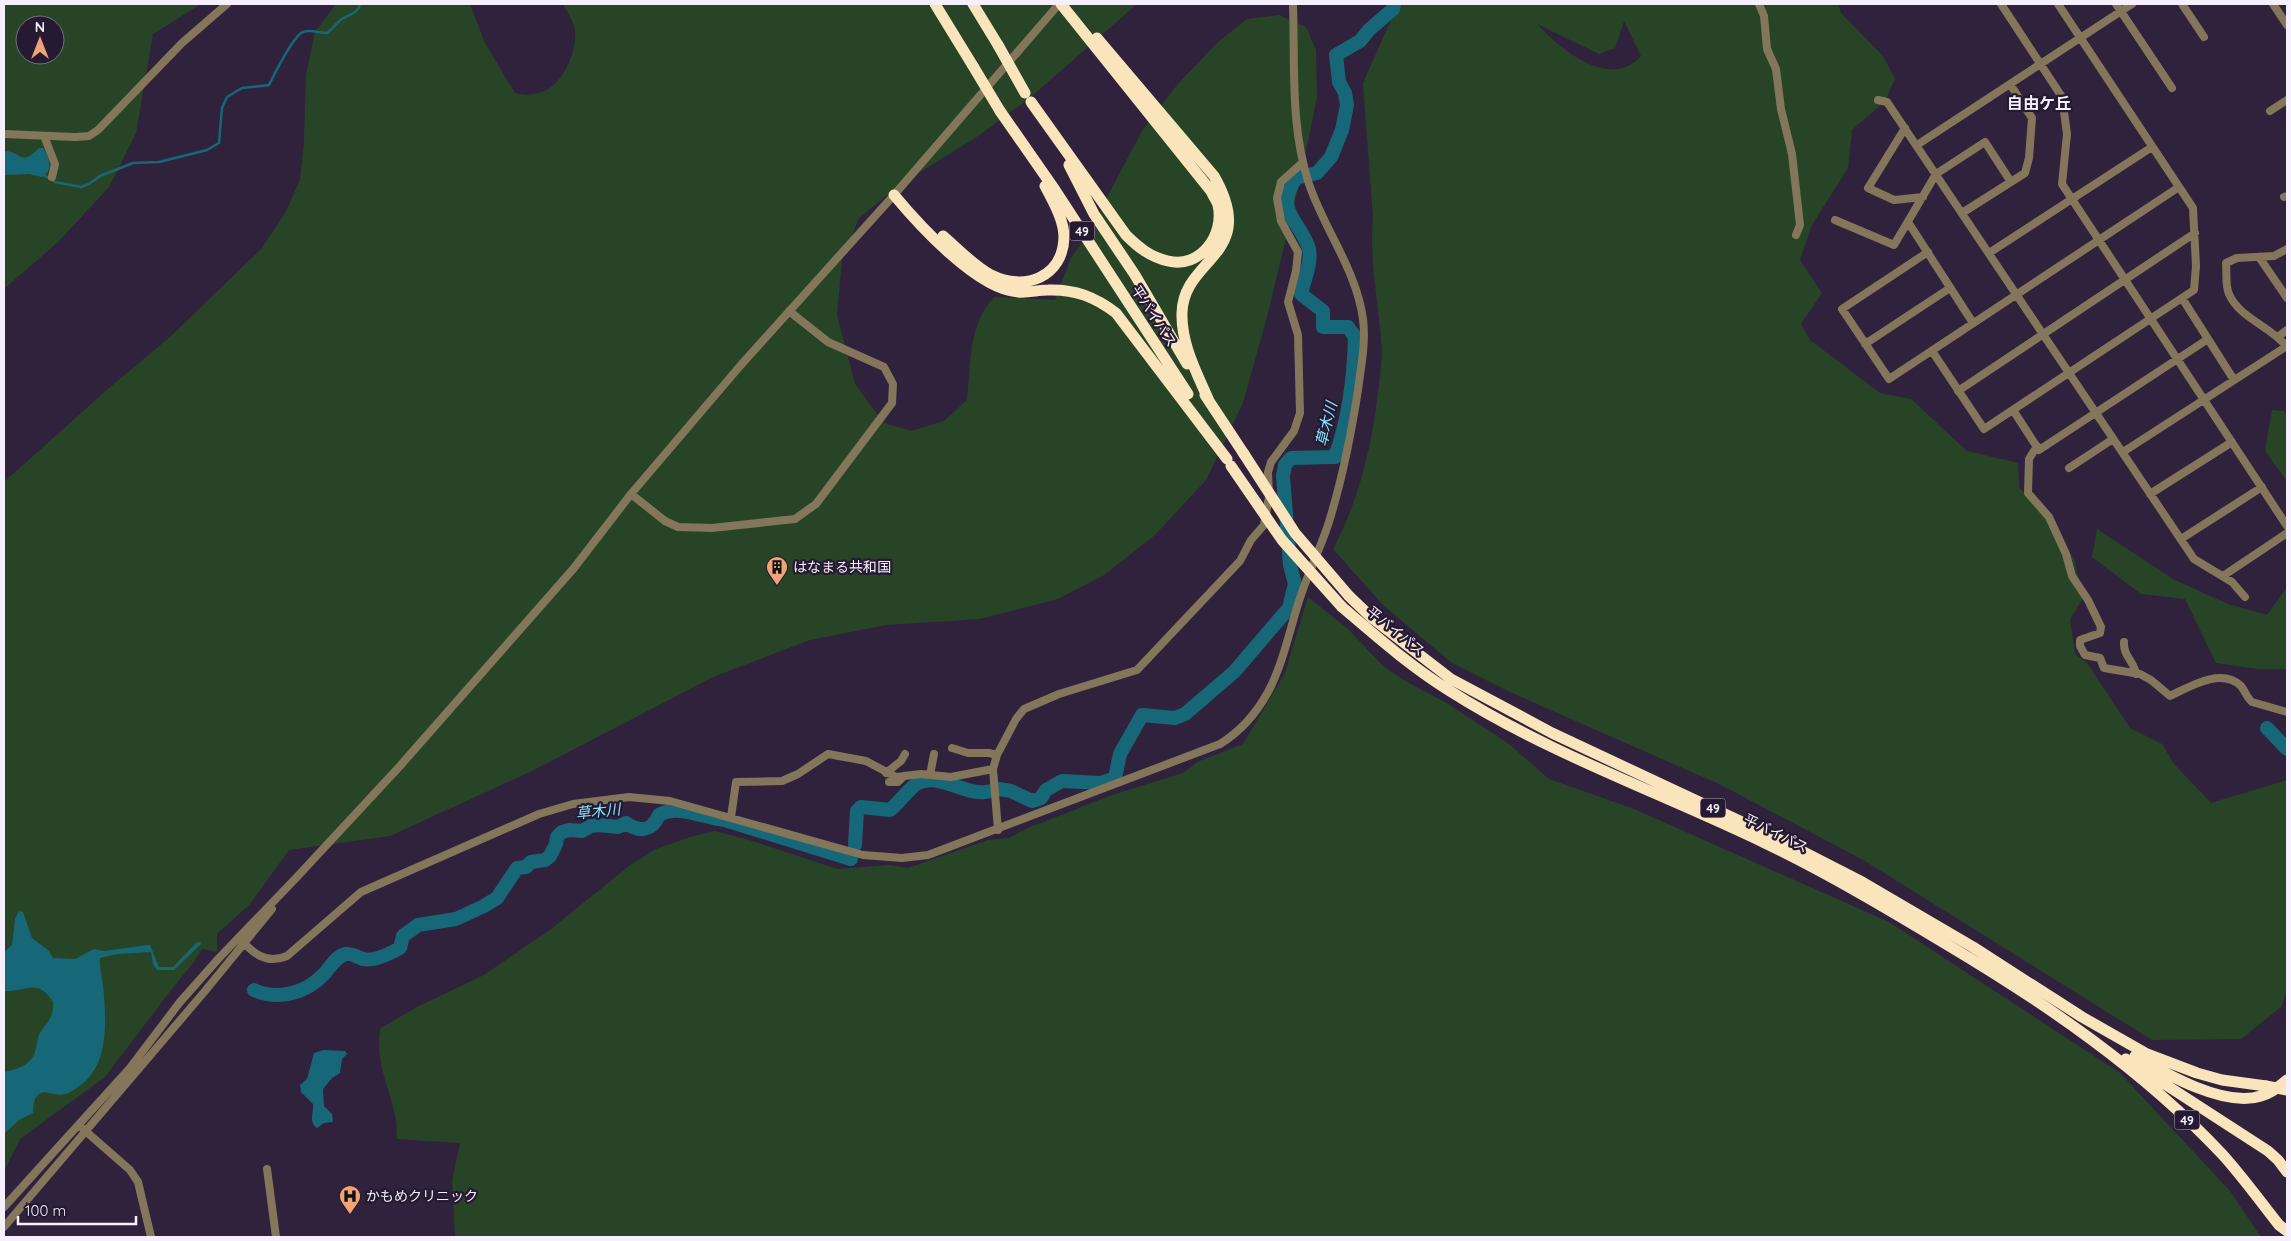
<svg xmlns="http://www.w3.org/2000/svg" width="2291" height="1241" viewBox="0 0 2291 1241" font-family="Quicksand,'Noto Sans JP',sans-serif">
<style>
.green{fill:#284427;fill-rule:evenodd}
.water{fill:#166878}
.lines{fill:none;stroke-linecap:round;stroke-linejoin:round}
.stream{stroke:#166878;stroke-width:2.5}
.river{stroke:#166878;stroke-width:14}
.minor{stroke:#84765a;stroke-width:8}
.highway{stroke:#fae4bb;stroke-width:11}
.highway-bridge{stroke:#fae4bb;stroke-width:11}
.labels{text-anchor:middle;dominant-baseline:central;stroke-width:4.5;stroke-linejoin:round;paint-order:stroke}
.shield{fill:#261932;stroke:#b8afc0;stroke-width:1}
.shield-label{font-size:12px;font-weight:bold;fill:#f6effd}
.street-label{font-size:14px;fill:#f6effd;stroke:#261932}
.poi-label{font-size:14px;fill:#f6effd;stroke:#261932;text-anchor:start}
.water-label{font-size:15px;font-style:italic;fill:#7fe6fe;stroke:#261932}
.quarter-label{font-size:16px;font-weight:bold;fill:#f6effd;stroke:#261932}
</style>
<rect width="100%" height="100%" fill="#30223c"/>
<!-- green -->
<path class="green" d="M 4,4 L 201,4 L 153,34 L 136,133 L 109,187 L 58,242 L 4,289 ZM 25,25 L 55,25 L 55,55 L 25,55 Z
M 336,4 L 470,4 L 485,43 L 515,93 C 526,96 537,95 548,89 C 564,81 577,49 575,32 C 575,23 567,12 563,4 L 1137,4 L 1031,97 L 978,136 L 898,186 L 859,218 L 842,261 L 837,315 L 855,384 L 884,423 L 911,431 L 944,421 L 967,400 C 971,364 968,325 994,297 L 1055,300 L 1071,258 L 1085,239 L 1142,131 L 1177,85 L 1218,42 L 1247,19 L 1279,15 L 1306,27 L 1316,50 L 1317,97 L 1300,180 L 1267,317 L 1243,403 L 1206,480 L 1155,535 L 1104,575 L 1058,599 L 980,619 L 886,625 L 810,640 L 713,677 L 532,771 L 390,836 L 289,850 L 250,904 L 217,934 L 217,952 L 202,949 L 194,962 L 171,990 L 105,1077 L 20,1139 L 4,1171 L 4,482 L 109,388 L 170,337 L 262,248 L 285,213 L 300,180 L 304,142 L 306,75 L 315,32 Z
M 1398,4 L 1838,4 L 1841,13 L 1883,56 L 1895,79 L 1885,101 L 1852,130 L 1848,168 L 1812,225 L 1800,260 L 1822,293 L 1801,324 L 1810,340 L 1880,393 L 1911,399 L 1967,451 L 2018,463 L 2019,487 L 2051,523 L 2054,533 L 2074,558 L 2083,598 L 2070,619 L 2075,654 L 2087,663 L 2130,728 L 2162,744 L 2174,764 L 2211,803 L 2287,780 L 2287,990 L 2281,1007 L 2241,1039 L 2152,1040 L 1865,861 L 1721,785 L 1510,692 L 1452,663 L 1384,606 L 1333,549 C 1360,499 1373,441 1379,384 C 1380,373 1382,361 1382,350 C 1379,306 1369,261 1373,217 L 1363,83 ZM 1624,21 L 1641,56 C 1610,91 1560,49 1537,24 L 1599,54 L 1615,48 Z
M 2272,410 L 2284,411 L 2287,417 L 2287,481 L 2265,451 Z
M 2097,529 L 2173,579 L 2228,604 L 2267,615 L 2287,587 L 2287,669 L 2258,669 L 2216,663 L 2185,599 L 2141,594 L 2092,557 Z
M 1308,597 L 1348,629 L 1383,666 L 1407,682 L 1445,702 L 1509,744 L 1549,779 L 1634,809 L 1889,922 L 2120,1073 L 2230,1191 L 2261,1237 L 455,1237 L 452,1181 L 460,1143 L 397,1139 C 396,1133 397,1126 396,1120 C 391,1090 373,1059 381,1028 L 417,1007 L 484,975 L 551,929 L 629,866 L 656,849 L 690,837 L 714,831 L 746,839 L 838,869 L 889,865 L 908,868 L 988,840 L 1009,838 L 1028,828 L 1112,795 L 1183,773 L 1197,762 L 1243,744 L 1285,673 Z"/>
<!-- water -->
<path class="water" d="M 39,148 L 43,148 C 49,158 54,169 42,177 L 29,174 L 4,175 L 4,151 C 23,151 19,168 39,148 Z
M 19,911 L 23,912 L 32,938 L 49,951 L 53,958 L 75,959 L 94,949 L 104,951 L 148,945 L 150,945 L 159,967 L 173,967 L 196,943 L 200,942 L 201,944 L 174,970 L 157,970 L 153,964 L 151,952 L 117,954 L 100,958 C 99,967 102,976 103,985 C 106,1017 110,1062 82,1084 C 65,1097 64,1096 44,1092 C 33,1095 34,1103 33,1113 L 19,1120 L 4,1134 L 4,1072 C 16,1070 31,1065 35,1052 C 37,1046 37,1038 40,1033 C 48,1021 54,1017 53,1002 C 37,977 27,992 4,991 L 4,952 L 12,945 L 15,919 Z
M 324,1050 L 345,1051 L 347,1054 L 342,1059 L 340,1073 L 332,1078 L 323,1089 L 324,1106 L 332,1114 L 333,1122 L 324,1123 L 317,1128 C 308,1121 314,1114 313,1104 L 301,1092 L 300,1085 L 307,1079 L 314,1053 Z"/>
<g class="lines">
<!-- stream -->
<path class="stream" d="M 42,174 L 55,182 L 81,187 L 89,184 L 100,176 L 133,163 L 159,162 L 207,150 L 219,143 L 222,108 L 227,97 L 242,88 L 269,85 C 274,75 293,36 303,32 C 310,29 319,33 327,33 C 333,29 336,23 342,19 C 349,14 358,14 360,4"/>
<!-- river -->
<path class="river" d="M 2267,728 L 2287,749
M 999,789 L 1011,791 L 1032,801 L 1041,798 L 1046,790 L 1062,781 L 1101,783 L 1115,778 L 1120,754 L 1142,715 L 1175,718 L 1185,714 L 1234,672 L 1289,608 L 1295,584 L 1290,565 L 1283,476 L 1285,465 L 1291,458 L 1335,457 C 1349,419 1354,377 1355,337 L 1348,327 L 1323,327 L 1323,311 L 1301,294 C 1304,281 1312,262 1309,249 C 1301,221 1273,212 1296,178 L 1317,173 L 1331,157 L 1342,130 L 1347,105 L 1345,93 L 1339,82 L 1336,55 L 1360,41 L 1369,30 L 1393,9 L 1394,4
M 855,845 L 857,811 L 861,807 L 890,810 C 898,804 911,786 918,783 C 942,772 966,798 991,791
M 254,990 C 278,1001 307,993 325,973 C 330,967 336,957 345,954 C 352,953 357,957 363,959 C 374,962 391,953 400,948 L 403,936 L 418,925 L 456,919 L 484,906 L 497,898 L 517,868 L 526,867 L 531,862 L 545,860 L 550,856 L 556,844 L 557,837 L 562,832 L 569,830 L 582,831 L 591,826 L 599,825 L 618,827 L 626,823 C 640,833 652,831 659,815 C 679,804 703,818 725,820 L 851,859"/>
<!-- minor -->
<path class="minor" d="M 1759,4 L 1764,16 L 1767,49 L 1776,69 L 1781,109 L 1792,154 L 1800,225 L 1796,235
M 2001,4 L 2062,97 L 2067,134 L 2062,184 L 2287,526
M 2116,4 L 2172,88
M 2182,4 L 2204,37
M 2273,4 L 2287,25
M 1878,100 L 1887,102 L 2194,559 L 2232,582 L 2245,597
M 2270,111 L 2287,100
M 1905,128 L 1868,188 L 1894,200 L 1923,197
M 4,134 L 75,137 L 89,136 L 98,130 L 182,43 L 227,4
M 44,136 L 55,164 L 52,177
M 1917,145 L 2132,4
M 2284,197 L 2287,196
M 1962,213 L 2025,173 L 2029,158 L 2032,118 L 2010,84
M 1835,220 L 1894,245 L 1936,174 L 1985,142 L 2011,182
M 1908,222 L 1973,323
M 2287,249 L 2274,256 L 2237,258 L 2226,263 C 2227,272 2225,286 2229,294 C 2240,319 2271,326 2287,347
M 1928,252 L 1842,309 L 1889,379 L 2179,187
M 1989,253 L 2152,147
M 2259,257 L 2287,298
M 2182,298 L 2234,380
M 2279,336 L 2287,330
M 1865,344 L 1950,288
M 1932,351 L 1984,429 L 2194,290 L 2196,266 L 2193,208 L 2058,4
M 1958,391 L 2195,233
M 2013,410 L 2039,450 L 2208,339
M 2037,446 L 2029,459 L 2028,493 L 2049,517 L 2066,554 L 2072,576 L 2088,600 L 2101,627 L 2100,633 L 2080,640 L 2080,646 L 2085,655 L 2100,658 L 2104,668 L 2140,674 L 2151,680 L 2170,696 C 2189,687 2221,667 2241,686 C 2245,691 2247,698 2252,702 L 2287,712
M 2123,452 L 2287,346
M 2069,468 L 2113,439
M 631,494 L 665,521 L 678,527 L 712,528 L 795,519 L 816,504 L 892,403 L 893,384 L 884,367 L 828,342 L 789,311
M 2150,494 L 2232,442
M 2181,539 L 2262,487
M 2223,576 L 2287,533
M 2124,642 C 2123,656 2134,661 2136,674
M 952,748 L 968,753 L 989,753 L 997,755
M 886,773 L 901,761 L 905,754
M 930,775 L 934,754
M 889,782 L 898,782 L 904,776
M 731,817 L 736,782 L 782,781 L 798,774 L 828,754 L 866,761 L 896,777 L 921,774 L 951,777 L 993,769
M 998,830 L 993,769 L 997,755 L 1016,719 L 1024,709 L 1059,694 L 1137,670 L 1240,561 L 1251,540 L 1264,525 L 1269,497 L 1268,472 L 1271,462 L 1294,431 L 1300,413 L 1298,335 L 1288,302 L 1296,271 L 1298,252 L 1281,221 L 1277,198 L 1281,182 L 1302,163
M 239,937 C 252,953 266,965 287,956 L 361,892 L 539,814 L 573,804 L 629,797 L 670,801 L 863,855 L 902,858 L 928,855 L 1220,744 C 1241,731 1256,714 1268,692 C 1284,662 1290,627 1301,595 C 1309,571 1320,549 1328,525 C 1342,481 1351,435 1358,390 C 1361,366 1366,343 1363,319 C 1356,269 1325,231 1309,184 C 1290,127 1295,64 1293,4
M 82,1128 L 130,1170 L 138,1182 L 151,1237
M 267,1169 L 276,1237
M 4,1207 L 130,1068 L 180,1002 L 220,957 L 296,878 L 400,766 L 574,568 L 631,494 L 740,366 L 894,195 L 1059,4
M 4,1227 L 205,991 L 272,909"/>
<!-- highway -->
<path class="highway" d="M 935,4 L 973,66
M 973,4 L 998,45
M 1097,38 L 1214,176 C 1260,256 1183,257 1182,313 C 1181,344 1197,373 1209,401
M 1031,102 L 1126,235 C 1138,247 1150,257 1168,261 C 1200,269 1225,235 1218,205 C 1217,201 1213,196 1211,191 L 1061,4
M 1000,111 L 1055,190 L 1188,394
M 1069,165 L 1094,214 L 1135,275 L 1187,364
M 894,195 C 919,225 978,290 1018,292 C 1028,293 1038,290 1048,290 C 1075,289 1095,297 1116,313 L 1227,459
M 943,236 C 958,249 974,266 991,275 C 1025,292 1063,277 1064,237 C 1064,220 1053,201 1045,186
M 1205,395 L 1244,454
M 1349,596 L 1372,618 L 1451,679 L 1552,733 L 1778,839 L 1862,882 L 1973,947 L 2082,1017 L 2147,1054 L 2197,1073 L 2222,1080 L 2266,1086
M 1342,607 C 1376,636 1411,667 1450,691 C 1549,754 1662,793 1767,844 C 1829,874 1888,909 1946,944 C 2045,1003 2142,1069 2222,1154 C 2242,1176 2260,1201 2279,1225 L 2287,1231
M 2135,1056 C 2166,1074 2225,1108 2261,1096 C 2271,1093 2279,1087 2287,1080
M 2126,1059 L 2268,1151 L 2278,1160 L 2287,1172"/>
<!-- highway-bridge -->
<path class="highway-bridge" d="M 998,45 L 1025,93
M 973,66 L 1000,111
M 1244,454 L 1295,533 L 1349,596
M 1231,466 L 1282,540 L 1342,607
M 2266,1086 L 2287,1090"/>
</g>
<!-- icons -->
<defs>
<g id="building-pin" transform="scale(1.125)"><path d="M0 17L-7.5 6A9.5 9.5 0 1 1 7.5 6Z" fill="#efa377" stroke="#261932"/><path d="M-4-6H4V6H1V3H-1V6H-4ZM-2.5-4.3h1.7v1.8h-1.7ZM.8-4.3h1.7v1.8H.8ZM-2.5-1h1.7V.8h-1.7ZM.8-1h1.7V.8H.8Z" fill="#111"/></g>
<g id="hospital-pin" transform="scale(1.125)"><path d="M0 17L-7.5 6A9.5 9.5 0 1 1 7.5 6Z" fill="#efa377" stroke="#261932"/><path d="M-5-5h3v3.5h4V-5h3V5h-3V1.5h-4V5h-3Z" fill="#111"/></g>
</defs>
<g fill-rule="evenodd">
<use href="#building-pin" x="777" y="567"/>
<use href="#hospital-pin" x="350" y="1196"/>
</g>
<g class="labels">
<!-- shield labels -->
<g class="shield">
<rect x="1069.5" y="221.5" width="25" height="19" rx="4"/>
<rect x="1700.5" y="798.5" width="25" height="19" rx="4"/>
<rect x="2174.5" y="1110.5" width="25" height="19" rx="4"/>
</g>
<g class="shield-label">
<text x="1082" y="231">49</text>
<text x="1713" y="808">49</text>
<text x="2187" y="1120">49</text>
</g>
<!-- street labels -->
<g class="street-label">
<text transform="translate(1154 316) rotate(57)">平バイパス</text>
<text transform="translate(1396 631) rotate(39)">平バイパス</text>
<text transform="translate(1776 833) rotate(26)">平バイパス</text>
</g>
<!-- poi labels -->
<g class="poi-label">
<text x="793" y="567">はなまる共和国</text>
<text x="366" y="1196">かもめクリニック</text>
</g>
<!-- water labels -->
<g class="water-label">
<text transform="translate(1326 424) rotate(-76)">草木川</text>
<text transform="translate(598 811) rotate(-6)">草木川</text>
</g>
<!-- quarter labels -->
<g class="quarter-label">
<text x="2039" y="103">自由ケ丘</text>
</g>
</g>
<!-- border -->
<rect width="2291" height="1241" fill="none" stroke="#f6effd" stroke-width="10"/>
<!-- north arrow -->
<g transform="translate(40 40)"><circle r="24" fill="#261932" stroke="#796f83"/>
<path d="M0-4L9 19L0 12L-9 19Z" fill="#efa377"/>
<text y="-8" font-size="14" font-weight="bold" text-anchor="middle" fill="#f6effd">N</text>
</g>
<!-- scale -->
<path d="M18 1216v8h118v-8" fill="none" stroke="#f6effd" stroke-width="2.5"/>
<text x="25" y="1216" font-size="15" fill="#f6effd" stroke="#261932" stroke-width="4" paint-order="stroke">100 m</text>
</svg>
